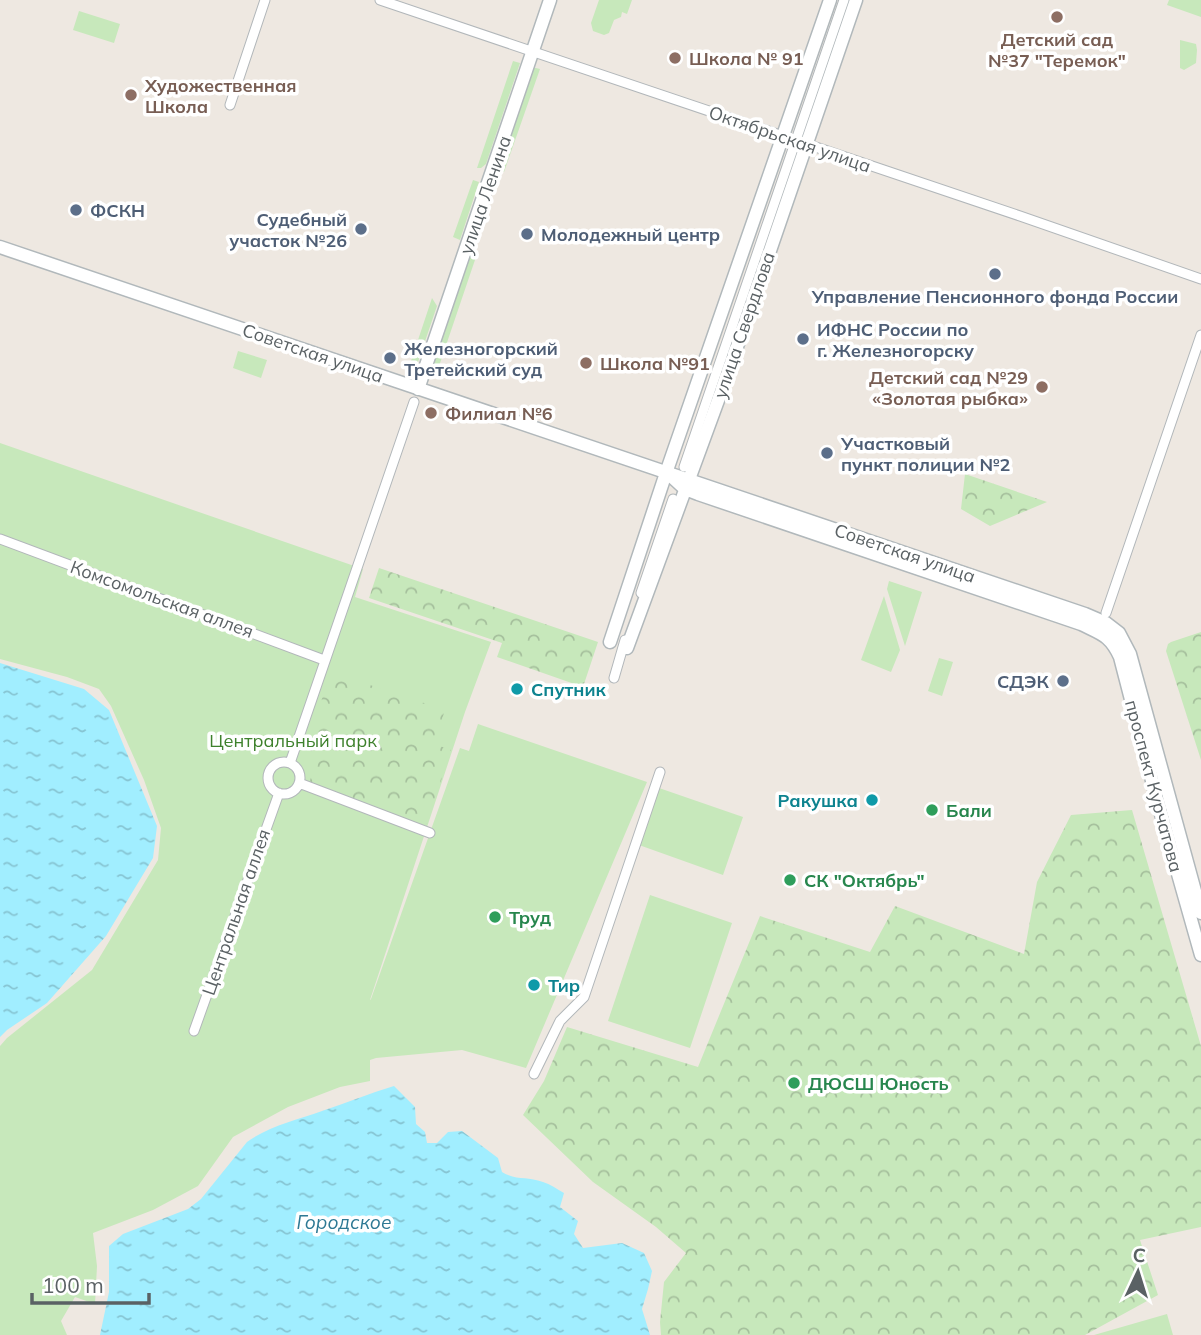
<svg xmlns="http://www.w3.org/2000/svg" width="1201" height="1335" viewBox="0 0 1201 1335" font-family="Mulish,sans-serif">
<style>
.green{fill:#c7e8bb}
.forest{fill:url(#forest-crowns)}
.water{fill:url(#water-ripples)}
.lines{fill:none;stroke-linecap:round;stroke-linejoin:round}
.street-casing{stroke:#b2b7ba;stroke-width:11}
.secondary-casing{stroke:#b1b8bb;stroke-width:15}
.street{stroke:#fff;stroke-width:9}
.secondary{stroke:#fff;stroke-width:12}
.education-dot{fill:#8d6e63;stroke:#fff;stroke-width:2.5}
.service-dot{fill:#5c6f8a;stroke:#fff;stroke-width:2.5}
.culture-dot{fill:#0f9aa8;stroke:#fff;stroke-width:2.5}
.leisure-dot{fill:#2e9e5b;stroke:#fff;stroke-width:2.5}
.labels{text-anchor:middle;dominant-baseline:central;stroke-width:7;stroke-linejoin:round;paint-order:stroke}
.education-label{font-size:18px;font-weight:bold;fill:#785e54;stroke:#fff;text-anchor:start}
.street-label{font-size:18px;fill:#5a6164;stroke:#fff}
.service-label{font-size:18px;font-weight:bold;fill:#4e5e75;stroke:#fff;text-anchor:start}
.culture-label{font-size:18px;font-weight:bold;fill:#0d838f;stroke:#fff;text-anchor:start}
.park-label{font-size:18px;fill:#3e812c;stroke:#fff}
.leisure-label{font-size:18px;font-weight:bold;fill:#27864d;stroke:#fff;text-anchor:start}
.water-label{font-size:19px;font-style:italic;fill:#2e7994;stroke:#fff}
</style>
<defs>
<pattern id="forest-crowns" width="20" height="18" patternUnits="userSpaceOnUse" patternTransform="scale(1.75)"><rect width="20" height="18" fill="#c7e8bb"/><path d="M2 6a3 3 0 1 1 6 0M12 15a3 3 0 1 1 6 0" fill="none" stroke="#a5bf9c"/></pattern>
<pattern id="water-ripples" width="26" height="14" patternUnits="userSpaceOnUse" patternTransform="scale(1.75)"><rect width="26" height="14" fill="#a1eeff"/><path d="M2 4q2-2 4 0t4 0M15 11q2-2 4 0t4 0" fill="none" stroke="#86c4d2"/></pattern>
</defs>
<rect width="100%" height="100%" fill="#eee8e1"/>
<!-- green -->
<path class="green" d="M 599,0 L 632,0 L 627,14 L 622,12 L 621,17 L 614,20 L 609,33 L 604,35 L 593,31 L 591,23 Z
M 1169,0 L 1201,0 L 1201,17 L 1167,5 Z
M 79,11 L 120,24 L 114,43 L 73,30 Z
M 1180,40 L 1196,44 L 1197,50 L 1196,63 L 1184,70 L 1180,68 Z
M 513,61 L 520,63 L 486,164 L 481,168 L 477,168 Z
M 532,67 L 540,69 L 504,172 L 496,170 Z
M 473,180 L 479,182 L 460,240 L 453,237 Z
M 468,251 L 477,254 L 437,372 L 428,369 Z
M 432,298 L 437,306 L 417,365 L 410,364 Z
M 238,351 L 267,360 L 261,378 L 233,368 Z
M 0,443 L 363,569 L 355,597 L 491,642 L 465,712 L 370,1000 L 371,999 L 460,748 L 469,751 L 478,724 L 647,782 L 526,1068 L 462,1050 L 376,1058 L 370,1060 L 370,1081 L 340,1087 L 288,1107 L 233,1137 L 198,1186 L 153,1210 L 93,1233 L 97,1266 L 95,1304 L 75,1297 L 61,1321 L 67,1335 L 0,1335 L 0,1046 L 7,1038 L 92,970 L 158,860 L 161,828 L 144,780 L 111,706 L 99,689 L 67,677 L 0,659 Z
M 889,581 L 922,592 L 905,646 L 887,589 Z
M 884,596 L 900,650 L 891,672 L 861,660 Z
M 939,658 L 953,662 L 942,696 L 928,691 Z
M 659,788 L 743,817 L 723,875 L 639,845 Z
M 650,895 L 732,923 L 690,1048 L 608,1021 Z
M 1167,1314 L 1173,1335 L 1094,1335 Z"/>
<!-- forest -->
<path class="forest" d="M 965,474 L 1047,502 L 990,526 L 961,509 Z
M 379,568 L 598,642 L 583,687 L 497,657 L 502,643 L 369,598 Z
M 1201,632 L 1201,760 L 1166,651 L 1168,644 L 1171,642 Z
M 331,672 L 445,710 L 434,744 L 451,750 L 427,824 L 309,785 L 311,777 L 303,755 Z
M 1132,810 L 1201,1046 L 1201,1227 L 1140,1240 L 1158,1295 L 1085,1335 L 661,1335 L 660,1322 L 664,1282 L 686,1253 L 656,1227 L 593,1182 L 523,1115 L 544,1081 L 567,1027 L 698,1067 L 760,916 L 870,952 L 895,906 L 1024,954 L 1037,882 L 1071,815 Z"/>
<!-- water -->
<path class="water" d="M 0,663 L 84,689 L 109,710 L 157,826 L 153,858 L 106,936 L 47,1003 L 7,1030 L 0,1037 Z
M 394,1086 L 415,1107 L 416,1124 L 425,1132 L 427,1143 L 437,1143 L 448,1132 L 462,1131 L 498,1158 L 502,1172 C 517,1181 527,1176 543,1182 C 550,1184 557,1189 564,1193 L 560,1207 L 578,1221 L 574,1234 L 583,1248 L 622,1243 L 644,1253 L 652,1271 L 648,1289 L 642,1309 L 650,1335 L 100,1335 L 109,1292 L 109,1246 L 123,1234 L 188,1209 L 201,1199 L 247,1142 C 269,1126 297,1120 322,1111 C 346,1103 370,1093 394,1086 Z"/>
<g class="lines">
<!-- street casing -->
<g class="street-casing">
<path id="street" d="M 380,0 L 1020,216 L 1201,279
M 230,105 L 265,0
M 684,467 L 844,0
M 0,539 L 324,660
M 641,593 L 673,499
M 1106,613 L 1201,335
M 614,678 L 625,640
M268 778a16 16 0 1 1 32 0a16 16 0 1 1-32 0Z
M 290,763 L 414,402
M 299,783 L 430,833
M 194,1031 L 279,793
M 534,1074 L 560,1021 L 584,997 L 660,772"/>
</g>
<!-- secondary casing -->
<g class="secondary-casing">
<path id="secondary" d="M 0,247 L 1085,614 L 1106,623 L 1119,633 L 1130,654 L 1201,913
M 418,389 L 550,0
M 672,477 L 685,489 L 698,494 L 1081,624 C 1101,634 1110,635 1120,657 L 1157,800 L 1201,955
M 610,642 L 666,473 L 830,0
M 627,648 L 727,376 L 856,0"/>
</g>
<!-- street -->
<use href="#street" class="street"/>
<!-- secondary -->
<use href="#secondary" class="secondary"/>
</g>
<!-- markers -->
<g class="education-dot">
<circle cx="1057" cy="17" r="7"/>
<circle cx="675" cy="58" r="7"/>
<circle cx="131" cy="95" r="7"/>
<circle cx="586" cy="363" r="7"/>
<circle cx="1042" cy="387" r="7"/>
<circle cx="431" cy="413" r="7"/>
</g>
<g class="service-dot">
<circle cx="76" cy="210" r="7"/>
<circle cx="361" cy="229" r="7"/>
<circle cx="527" cy="234" r="7"/>
<circle cx="995" cy="274" r="7"/>
<circle cx="803" cy="339" r="7"/>
<circle cx="390" cy="358" r="7"/>
<circle cx="827" cy="453" r="7"/>
<circle cx="1063" cy="681" r="7"/>
</g>
<g class="culture-dot">
<circle cx="517" cy="689" r="7"/>
<circle cx="872" cy="800" r="7"/>
<circle cx="534" cy="985" r="7"/>
</g>
<g class="leisure-dot">
<circle cx="932" cy="810" r="7"/>
<circle cx="790" cy="880" r="7"/>
<circle cx="495" cy="917" r="7"/>
<circle cx="794" cy="1083" r="7"/>
</g>
<g class="labels">
<!-- education labels -->
<g class="education-label">
<text x="1057" y="39" text-anchor="middle">Детский сад<tspan x="1057" dy="21">№37 "Теремок"</tspan></text>
<text x="689" y="58">Школа № 91</text>
<text x="145" y="85">Художественная<tspan x="145" dy="21">Школа</tspan></text>
<text x="600" y="363">Школа №91</text>
<text x="1028" y="377" text-anchor="end">Детский сад №29<tspan x="1028" dy="21">«Золотая рыбка»</tspan></text>
<text x="445" y="413">Филиал №6</text>
</g>
<!-- street labels -->
<g class="street-label">
<text transform="translate(790 139) rotate(19)">Октябрьская улица</text>
<text transform="translate(485 195) rotate(-71)">улица Ленина</text>
<text transform="translate(744 325) rotate(-71)">улица Свердлова</text>
<text transform="translate(313 353) rotate(19)">Советская улица</text>
<text transform="translate(905 553) rotate(19)">Советская улица</text>
<text transform="translate(162 599) rotate(20)">Комсомольская аллея</text>
<text transform="translate(1154 786) rotate(75)">проспект Курчатова</text>
<text transform="translate(236 912) rotate(-71)">Центральная аллея</text>
</g>
<!-- service labels -->
<g class="service-label">
<text x="90" y="210">ФСКН</text>
<text x="347" y="219" text-anchor="end">Судебный<tspan x="347" dy="21">участок №26</tspan></text>
<text x="541" y="234">Молодежный центр</text>
<text x="995" y="296" text-anchor="middle">Управление Пенсионного фонда России</text>
<text x="817" y="329">ИФНС России по<tspan x="817" dy="21">г. Железногорску</tspan></text>
<text x="404" y="348">Железногорский<tspan x="404" dy="21">Третейский суд</tspan></text>
<text x="841" y="443">Участковый<tspan x="841" dy="21">пункт полиции №2</tspan></text>
<text x="1049" y="681" text-anchor="end">СДЭК</text>
</g>
<!-- culture labels -->
<g class="culture-label">
<text x="531" y="689">Спутник</text>
<text x="858" y="800" text-anchor="end">Ракушка</text>
<text x="548" y="985">Тир</text>
</g>
<!-- park labels -->
<g class="park-label">
<text x="293" y="740">Центральный парк</text>
</g>
<!-- leisure labels -->
<g class="leisure-label">
<text x="946" y="810">Бали</text>
<text x="804" y="880">СК "Октябрь"</text>
<text x="509" y="917">Труд</text>
<text x="808" y="1083">ДЮСШ Юность</text>
</g>
<!-- water labels -->
<g class="water-label">
<text x="344" y="1222">Городское</text>
</g>
</g>
<!-- north arrow -->
<g transform="translate(1138 1272) rotate(4)" stroke="#ffffff" stroke-width="5" paint-order="stroke">
<path d="M0-5L12 26L0 18L-12 26Z" fill="#5a6164"/>
<text y="-10" font-size="19" font-weight="bold" text-anchor="middle" fill="#5a6164">С</text>
</g>
<!-- scale -->
<path d="M32 1293v10h117v-10" fill="none" stroke="#5a6164" stroke-width="3.5"/>
<text x="42" y="1293" font-size="21" fill="#5a6164" stroke="#ffffff" stroke-width="5" paint-order="stroke">100 m</text>
</svg>
